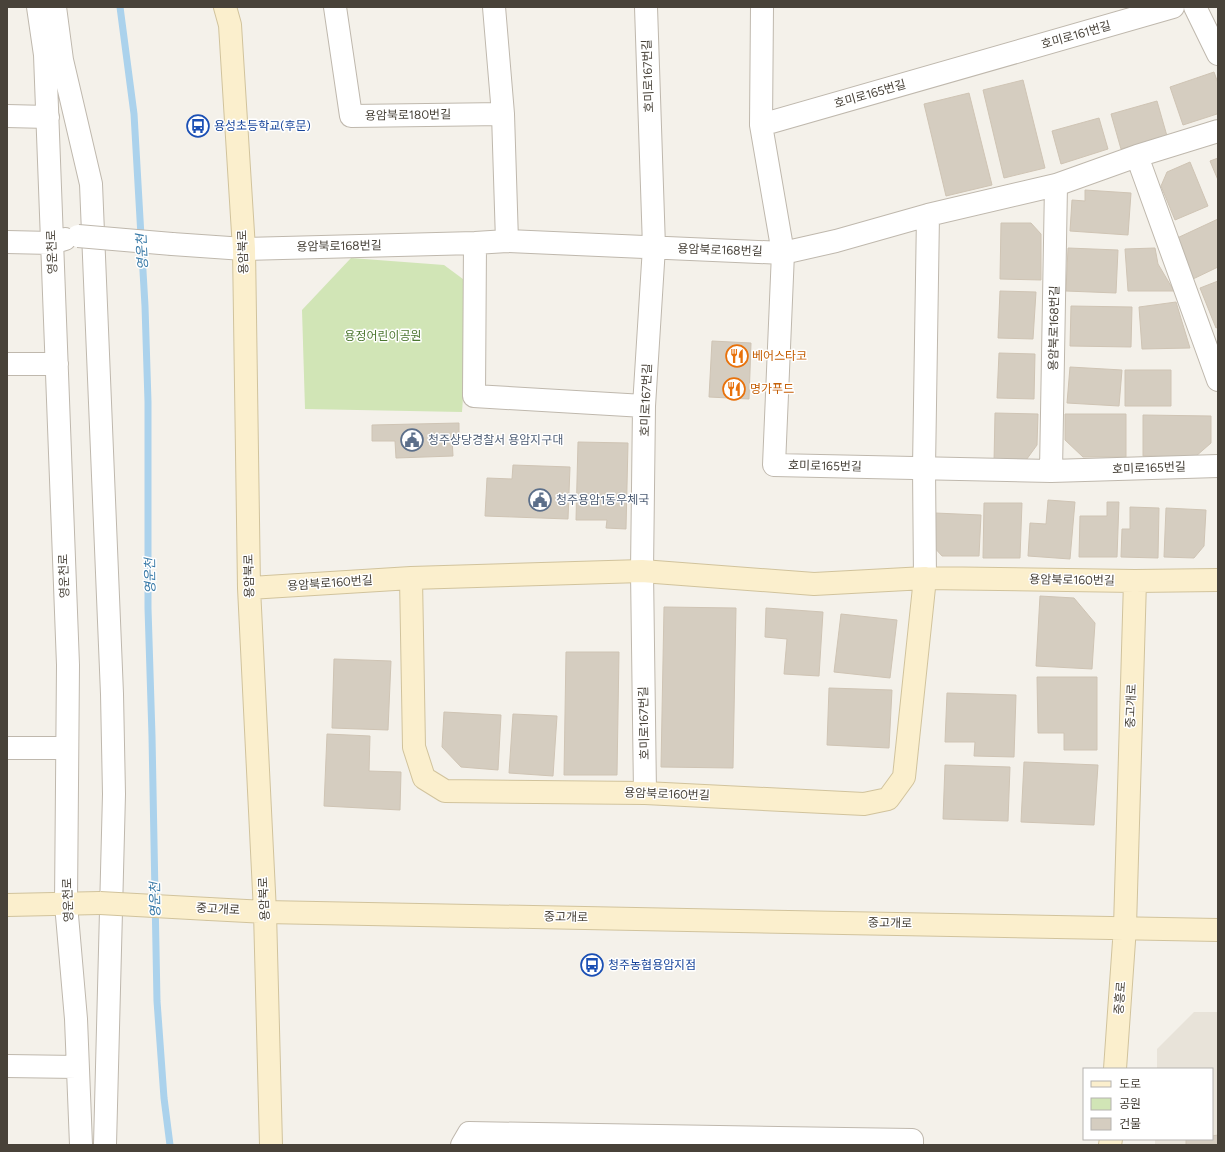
<svg xmlns="http://www.w3.org/2000/svg" width="1225" height="1152" viewBox="0 0 1225 1152" font-family="Figtree,'Noto Sans KR',sans-serif">
<style>
.residential{fill:#e8e3d9}
.green{fill:#d1e5b6}
.lines{fill:none;stroke-linecap:round;stroke-linejoin:round}
.stream{stroke:#abd2ec;stroke-width:7}
.building{fill:#d5cdc0;stroke:#cfc4b4}
.street-casing{stroke:#bfb8ad;stroke-width:24}
.secondary-casing{stroke:#d1c39c;stroke-width:24}
.street{stroke:#fff;stroke-width:22}
.secondary{stroke:#fbefcd;stroke-width:22}
.street-bridge-casing{stroke:#bfb8ad;stroke-width:24;stroke-linecap:butt}
.secondary-bridge-casing{stroke:#d1c39c;stroke-width:24;stroke-linecap:butt}
.street-bridge{stroke:#fff;stroke-width:22}
.secondary-bridge{stroke:#fbefcd;stroke-width:22}
.labels{text-anchor:middle;dominant-baseline:central;stroke-width:3;stroke-linejoin:round;paint-order:stroke}
.street-label{font-size:12px;fill:#484239;stroke:#fff}
.transit-label{font-size:12px;fill:#164399;stroke:#fff;text-anchor:start}
.park-label{font-size:12px;fill:#4b762f;stroke:#fff}
.food-label{font-size:12px;fill:#c56008;stroke:#fff;text-anchor:start}
.service-label{font-size:12px;fill:#4e5e75;stroke:#fff;text-anchor:start}
.water-label{font-size:13px;font-style:italic;fill:#3678a6;stroke:#fff}
</style>
<rect width="100%" height="100%" fill="#f4f1ea"/>
<!-- residential -->
<path class="residential" d="M 1194,1012 L 1218,1012 L 1218,1145 L 1155,1145 L 1155,1139 L 1212,1139 L 1212,1069 L 1157,1069 L 1157,1049 Z"/>
<!-- green -->
<path class="green" d="M 351,258 L 444,265 L 471,285 L 462,412 L 305,409 L 302,310 Z"/>
<g class="lines">
<!-- stream -->
<path class="stream" d="M 120,7 L 134,114 L 145,306 L 148,402 L 148,608 L 152,736 L 157,1001 L 164,1098 L 170,1145"/>
</g>
<!-- building -->
<path class="building" d="M 1214,72 L 1218,83 L 1218,111 L 1217,114 L 1183,125 L 1170,87 Z
M 1023,80 L 1045,168 L 1004,178 L 983,90 Z
M 969,93 L 992,185 L 946,196 L 924,104 Z
M 1157,101 L 1167,136 L 1121,149 L 1111,114 Z
M 1099,118 L 1108,149 L 1061,164 L 1052,131 Z
M 1218,158 L 1218,180 L 1210,161 Z
M 1190,162 L 1208,206 L 1175,220 L 1161,186 L 1167,172 Z
M 1085,190 L 1131,193 L 1128,235 L 1070,231 L 1072,200 L 1085,201 Z
M 1218,219 L 1218,267 L 1193,279 L 1175,239 Z
M 1001,223 L 1031,223 L 1041,234 L 1041,280 L 1000,279 Z
M 1068,248 L 1118,250 L 1116,293 L 1066,291 Z
M 1155,248 L 1158,264 L 1174,291 L 1128,291 L 1125,249 Z
M 1218,281 L 1218,327 L 1216,328 L 1200,288 Z
M 1000,291 L 1036,292 L 1033,339 L 998,338 Z
M 1176,302 L 1190,348 L 1142,349 L 1139,307 Z
M 1071,306 L 1132,307 L 1131,347 L 1070,346 Z
M 712,341 L 751,343 L 749,399 L 709,397 Z
M 999,353 L 1035,354 L 1034,399 L 997,398 Z
M 1070,367 L 1122,370 L 1119,406 L 1067,403 Z
M 1125,370 L 1171,370 L 1171,406 L 1125,406 Z
M 995,413 L 1038,414 L 1037,445 L 1024,463 L 994,462 Z
M 1065,414 L 1126,414 L 1126,457 L 1083,457 L 1065,440 Z
M 1143,415 L 1211,416 L 1211,443 L 1195,457 L 1143,456 Z
M 459,423 L 459,439 L 452,439 L 453,456 L 396,458 L 395,441 L 372,441 L 372,425 Z
M 578,442 L 628,443 L 626,529 L 606,528 L 607,520 L 576,520 Z
M 513,465 L 570,467 L 568,519 L 485,516 L 487,478 L 512,479 Z
M 1048,500 L 1075,502 L 1070,559 L 1028,556 L 1030,523 L 1046,524 Z
M 1107,502 L 1119,502 L 1117,557 L 1079,557 L 1080,516 L 1107,516 Z
M 984,503 L 1022,503 L 1020,558 L 983,558 Z
M 1130,507 L 1159,508 L 1158,558 L 1121,557 L 1122,529 L 1130,529 Z
M 1166,508 L 1206,510 L 1204,546 L 1194,558 L 1164,557 Z
M 935,513 L 981,515 L 979,556 L 942,556 L 933,546 Z
M 1040,596 L 1074,598 L 1095,623 L 1092,669 L 1036,666 Z
M 664,607 L 736,608 L 733,768 L 661,767 Z
M 766,608 L 823,612 L 819,676 L 784,674 L 787,639 L 765,637 Z
M 841,614 L 897,620 L 890,678 L 834,672 Z
M 566,652 L 619,652 L 617,775 L 564,775 Z
M 334,659 L 391,661 L 388,730 L 332,728 Z
M 1037,677 L 1097,677 L 1097,750 L 1064,750 L 1064,733 L 1038,733 Z
M 829,688 L 892,690 L 889,748 L 827,745 Z
M 947,693 L 1016,695 L 1014,757 L 974,756 L 975,742 L 945,742 Z
M 444,712 L 501,715 L 498,770 L 461,767 L 442,747 Z
M 513,714 L 557,716 L 553,776 L 509,773 Z
M 327,734 L 370,736 L 369,771 L 401,772 L 400,810 L 324,806 Z
M 1024,762 L 1098,765 L 1094,825 L 1021,822 Z
M 945,765 L 1010,767 L 1008,821 L 943,819 Z
M 1218,1135 L 1218,1145 L 1186,1145 L 1186,1139 L 1212,1139 L 1212,1136 Z"/>
<g class="lines">
<!-- street casing -->
<g class="street-casing">
<path id="street" d="M 38,7 L 45,55 L 68,665 L 66,904 L 76,1019 L 81,1145
M 55,7 L 62,60 L 91,184 L 112,694 L 114,794 L 105,1145
M 335,7 L 351,116 L 503,114
M 494,7 L 503,114 L 507,241
M 762,7 L 761,125 L 783,253 L 774,465 L 1051,471 L 1218,466
M 1195,7 L 1218,54
M 7,116 L 48,117
M 761,125 L 1173,7
M 1137,156 L 1218,380
M 7,242 L 52,243 L 65,239
M 475,243 L 474,396 L 644,406
M 172,244 L 244,249 L 475,243 L 507,241 L 783,253 L 836,241 L 928,215 L 1056,185 L 1137,156 L 1218,131
M 7,364 L 57,364
M 1051,471 L 1056,185
M 925,578 L 924,468 L 928,215
M 7,748 L 67,748
M 645,793 L 642,571 L 644,406 L 654,247 L 646,7
M 7,1066 L 77,1067
M 462,1145 L 469,1133 L 912,1140 L 912,1145"/>
</g>
<!-- secondary casing -->
<g class="secondary-casing">
<path id="secondary" d="M 225,7 L 230,25 L 244,249 L 249,588 L 265,912 L 271,1145
M 411,578 L 414,747 L 424,778 L 445,791 L 645,793 L 864,804 L 888,799 L 904,777 L 925,578
M 249,588 L 411,578 L 642,571 L 814,584 L 925,578 L 1135,581 L 1218,580
M 7,905 L 100,903
M 209,909 L 265,912 L 1218,930
M 1115,1069 L 1125,927 L 1135,581
M 1110,1145 L 1111,1139"/>
</g>
<!-- street -->
<use href="#street" class="street"/>
<!-- secondary -->
<use href="#secondary" class="secondary"/>
<!-- street-bridge casing -->
<g class="street-bridge-casing">
<path id="street-bridge" d="M 78,236 L 172,244"/>
</g>
<!-- secondary-bridge casing -->
<g class="secondary-bridge-casing">
<path id="secondary-bridge" d="M 100,903 L 209,909"/>
</g>
<!-- street-bridge -->
<use href="#street-bridge" class="street-bridge"/>
<!-- secondary-bridge -->
<use href="#secondary-bridge" class="secondary-bridge"/>
</g>
<!-- icons -->
<defs>
<g id="bus-ring" transform="scale(1.15)"><circle r="9.5" fill="#fff" stroke="#1a4fb4" stroke-width="1.5"/><path d="M-5-6H5V4H4V6H2V4H-2V6H-4V4H-5ZM-3.5-4V0h7V-4ZM-3.5 1.2v1.5H-2V1.2ZM2 1.2v1.5H3.5V1.2Z" fill="#1a4fb4"/></g>
<g id="restaurant-ring" transform="scale(1.15)"><circle r="9.5" fill="#fff" stroke="#e8710a" stroke-width="1.5"/><path d="M-5-6h1v4h1v-4h1v4h1v-4h1v5L-1.5 .5V6h-2V.5L-5-1ZM5-6V6H3V1.5H1.5Q1.5-4 5-6Z" fill="#e8710a"/></g>
<g id="civic-ring" transform="scale(1.15)"><circle r="9.5" fill="#fff" stroke="#5c6f8a" stroke-width="1.5"/><path d="M-.6-6.5H3V-4.5H.6V-3L4-1V1h2V6H-6V1h2V-1L-.6-3ZM-1.2 2.5V6h2.4V2.5Z" fill="#5c6f8a"/></g>
</defs>
<g fill-rule="evenodd">
<use href="#bus-ring" x="198" y="126"/>
<use href="#restaurant-ring" x="737" y="356"/>
<use href="#restaurant-ring" x="734" y="389"/>
<use href="#civic-ring" x="412" y="440"/>
<use href="#civic-ring" x="540" y="500"/>
<use href="#bus-ring" x="592" y="965"/>
</g>
<g class="labels">
<!-- street labels -->
<g class="street-label">
<text transform="translate(1076 35) rotate(-16)">호미로161번길</text>
<text transform="translate(648 76) rotate(-92)">호미로167번길</text>
<text transform="translate(870 94) rotate(-16)">호미로165번길</text>
<text transform="translate(408 115) rotate(-1)">용암북로180번길</text>
<text transform="translate(339 246) rotate(-1)">용암북로168번길</text>
<text transform="translate(720 250) rotate(2)">용암북로168번길</text>
<text transform="translate(52 252) rotate(-92)">영운천로</text>
<text transform="translate(243 252) rotate(-92)">용암북로</text>
<text transform="translate(1054 328) rotate(-89)">용암북로168번길</text>
<text transform="translate(646 400) rotate(-88)">호미로167번길</text>
<text transform="translate(825 466) rotate(1)">호미로165번길</text>
<text transform="translate(1149 468) rotate(-2)">호미로165번길</text>
<text transform="translate(64 576) rotate(-92)">영운천로</text>
<text transform="translate(249 576) rotate(-91)">용암북로</text>
<text transform="translate(1072 580) rotate(1)">용암북로160번길</text>
<text transform="translate(330 583) rotate(-4)">용암북로160번길</text>
<text transform="translate(1131 706) rotate(-88)">중고개로</text>
<text transform="translate(644 723) rotate(-91)">호미로167번길</text>
<text transform="translate(667 794) rotate(2)">용암북로160번길</text>
<text transform="translate(264 899) rotate(-93)">용암북로</text>
<text transform="translate(68 900) rotate(-92)">영운천로</text>
<text transform="translate(218 909) rotate(3)">중고개로</text>
<text transform="translate(566 917) rotate(1)">중고개로</text>
<text transform="translate(890 923) rotate(1)">중고개로</text>
<text transform="translate(1120 998) rotate(-86)">중흥로</text>
</g>
<!-- transit labels -->
<g class="transit-label">
<text x="214" y="126">용성초등학교(후문)</text>
<text x="608" y="965">청주농협용암지점</text>
</g>
<!-- park labels -->
<g class="park-label">
<text x="383" y="336">용정어린이공원</text>
</g>
<!-- food labels -->
<g class="food-label">
<text x="752" y="356">베어스타코</text>
<text x="750" y="389">명가푸드</text>
</g>
<!-- service labels -->
<g class="service-label">
<text x="428" y="440">청주상당경찰서 용암지구대</text>
<text x="556" y="500">청주용암1동우체국</text>
</g>
<!-- water labels -->
<g class="water-label">
<text transform="translate(142 252) rotate(-93)">영운천</text>
<text transform="translate(150 576) rotate(-91)">영운천</text>
<text transform="translate(155 900) rotate(-91)">영운천</text>
</g>
</g>
<!-- border -->
<rect width="1225" height="1152" fill="none" stroke="#484239" stroke-width="16"/>
<!-- legend -->
<rect x="1083" y="1068" width="130" height="72" fill="#ffffff" stroke="#b6b3b0"/>
<rect x="1091" y="1081" width="20" height="6" fill="#fbefcd" stroke="#b6b3b0"/>
<text x="1119" y="1088" font-size="12" fill="#484239">도로</text>
<rect x="1091" y="1098" width="20" height="12" fill="#d1e5b6" stroke="#b6b3b0"/>
<text x="1119" y="1108" font-size="12" fill="#484239">공원</text>
<rect x="1091" y="1118" width="20" height="12" fill="#d5cdc0" stroke="#b6b3b0"/>
<text x="1119" y="1128" font-size="12" fill="#484239">건물</text>
</svg>
